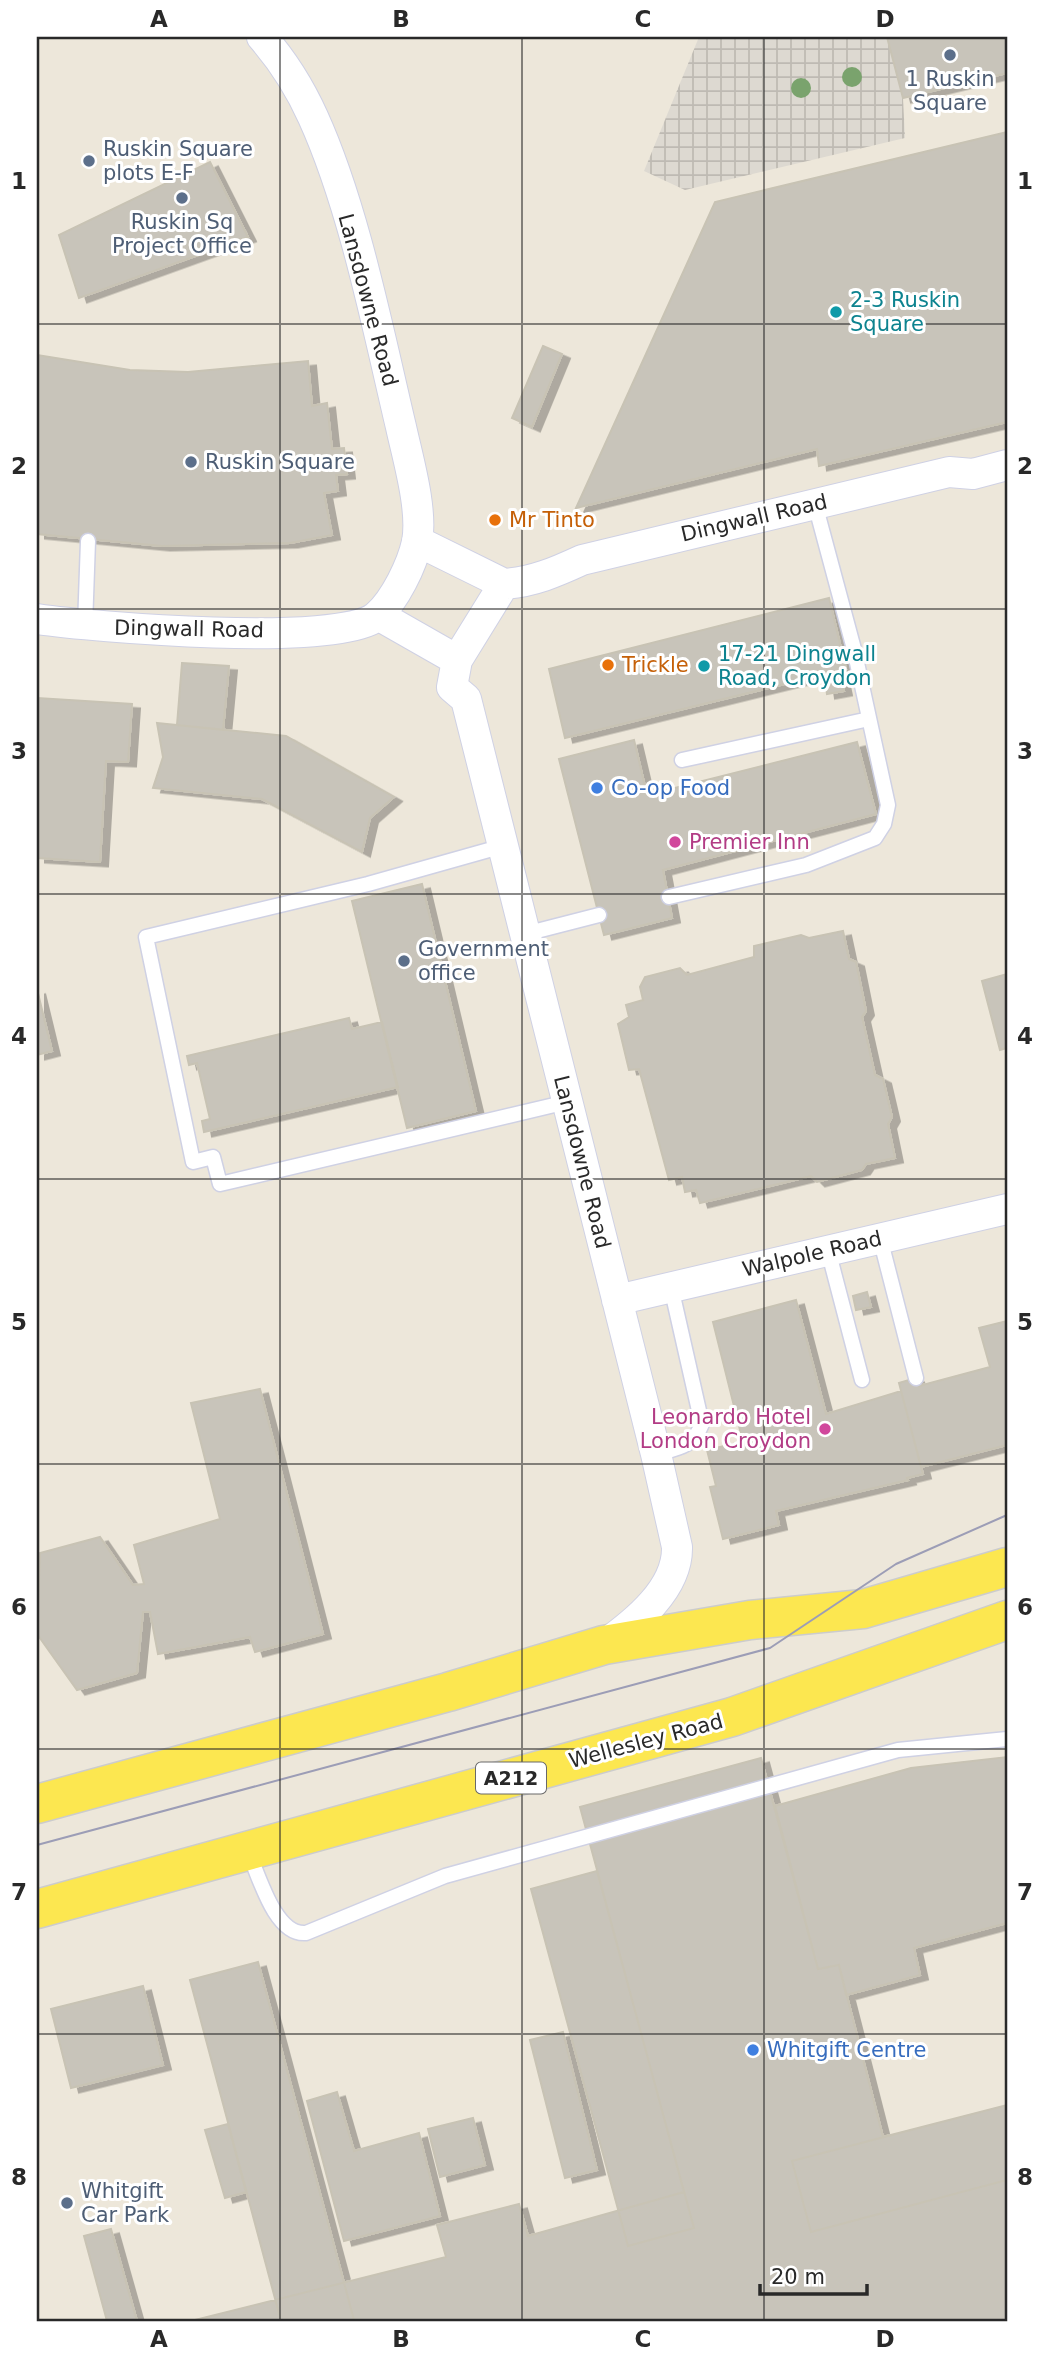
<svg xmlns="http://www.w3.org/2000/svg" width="1044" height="2358" viewBox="0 0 1044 2358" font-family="'DejaVu Sans',sans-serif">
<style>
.plaza{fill:url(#plaza-grid)}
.building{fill:#c8c4ba;stroke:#c8c3b4;stroke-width:2;filter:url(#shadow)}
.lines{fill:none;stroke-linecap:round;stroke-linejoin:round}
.lane-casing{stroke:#cfd1e4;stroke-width:17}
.street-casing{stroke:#cfd1e4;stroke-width:32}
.primary-casing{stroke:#ccc;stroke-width:41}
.lane{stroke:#fff;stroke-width:14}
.street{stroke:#fff;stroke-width:30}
.primary{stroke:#fce750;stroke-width:38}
.tram{stroke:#9c9db6;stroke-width:2}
.tree{fill:#7aa36d}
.grid{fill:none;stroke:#292929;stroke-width:2;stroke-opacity:0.55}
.service-dot{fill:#5c6f8a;stroke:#fff;stroke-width:2.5}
.culture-dot{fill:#0f9aa8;stroke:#fff;stroke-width:2.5}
.food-dot{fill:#e8710a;stroke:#fff;stroke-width:2.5}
.shop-dot{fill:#3f7fe0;stroke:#fff;stroke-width:2.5}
.hotel-dot{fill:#d1479c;stroke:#fff;stroke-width:2.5}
.labels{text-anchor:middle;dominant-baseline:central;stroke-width:6;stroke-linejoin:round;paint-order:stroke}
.shield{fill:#fff;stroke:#696969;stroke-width:2}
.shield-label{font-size:19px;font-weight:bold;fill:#292929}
.service-label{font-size:21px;fill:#4e5e75;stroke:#fff;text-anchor:start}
.street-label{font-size:21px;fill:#292929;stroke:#fff}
.culture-label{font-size:21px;fill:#0d838f;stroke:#fff;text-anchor:start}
.food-label{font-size:21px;fill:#c56008;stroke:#fff;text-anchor:start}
.shop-label{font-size:21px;fill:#366cbe;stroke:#fff;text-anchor:start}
.hotel-label{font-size:21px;fill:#b23c85;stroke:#fff;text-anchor:start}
.neatline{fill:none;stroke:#292929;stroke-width:2.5}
.grid-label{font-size:23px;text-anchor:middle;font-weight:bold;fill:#292929}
</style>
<defs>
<pattern id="plaza-grid" width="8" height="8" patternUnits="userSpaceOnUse" patternTransform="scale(1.75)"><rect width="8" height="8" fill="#ddd9d1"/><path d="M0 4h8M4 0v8" fill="none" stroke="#bebab3"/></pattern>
<filter id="shadow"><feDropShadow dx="8" dy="4.5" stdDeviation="0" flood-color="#0004"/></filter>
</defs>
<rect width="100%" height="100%" fill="#ede7da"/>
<!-- plaza -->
<path class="plaza" d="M 699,37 L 887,37 L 903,98 L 905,138 L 685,190 L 644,171 Z"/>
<!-- building -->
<path class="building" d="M 887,37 L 1007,37 L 1007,73 L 903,98 Z
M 1007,132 L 1007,422 L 819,466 L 817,449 L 576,508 L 715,202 Z
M 210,162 L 248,237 L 79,298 L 59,235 Z
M 543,346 L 562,354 L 532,427 L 512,418 Z
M 37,355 L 130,370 L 188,372 L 308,361 L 312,406 L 327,403 L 332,449 L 344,448 L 347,474 L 336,475 L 338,491 L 324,493 L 332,535 L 290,543 L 162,546 L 37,534 Z
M 829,598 L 846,669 L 565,738 L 549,669 Z
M 182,663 L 229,666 L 223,730 L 177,725 Z
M 841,677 L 844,691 L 827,694 L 825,680 Z
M 37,698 L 132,704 L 128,762 L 106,761 L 100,862 L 37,858 Z
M 157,723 L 286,736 L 394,797 L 370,818 L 362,852 L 262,799 L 153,788 L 163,757 Z
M 634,740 L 647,795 L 857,742 L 876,814 L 663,870 L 672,918 L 604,935 L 559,759 Z
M 422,884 L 476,1111 L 407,1128 L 352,901 Z
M 843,931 L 849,959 L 856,962 L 866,1011 L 862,1017 L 875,1075 L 883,1079 L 892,1117 L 888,1124 L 895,1158 L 866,1164 L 862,1170 L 817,1182 L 811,1176 L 700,1203 L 696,1190 L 685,1192 L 682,1177 L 669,1180 L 639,1069 L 629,1070 L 618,1024 L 629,1017 L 626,1005 L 643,1000 L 640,987 L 645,977 L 680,968 L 687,975 L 754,957 L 754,946 L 801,935 L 809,938 Z
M 1007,974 L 1007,1048 L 1000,1050 L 982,981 Z
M 37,989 L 52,1051 L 37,1055 Z
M 349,1018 L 352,1029 L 382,1022 L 398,1087 L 204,1132 L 202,1121 L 210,1119 L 197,1063 L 189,1065 L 187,1056 Z
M 867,1292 L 871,1307 L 856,1310 L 853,1296 Z
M 796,1300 L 826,1414 L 901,1391 L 923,1474 L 907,1478 L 908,1480 L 776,1511 L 779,1525 L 723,1539 L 710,1487 L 716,1486 L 707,1450 L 733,1444 L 734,1449 L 744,1446 L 713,1322 Z
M 1007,1321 L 1007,1445 L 921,1467 L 899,1383 L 916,1378 L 919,1386 L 990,1367 L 979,1328 Z
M 260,1389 L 323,1634 L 255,1652 L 250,1637 L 158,1654 L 150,1612 L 143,1612 L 137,1673 L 77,1690 L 37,1634 L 40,1553 L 100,1537 L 133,1585 L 144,1584 L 134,1545 L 220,1519 L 191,1403 Z
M 1007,1757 L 1007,1923 L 914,1948 L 920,1975 L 846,1995 L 839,1965 L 818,1969 L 775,1806 L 911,1768 Z
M 761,1758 L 818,1969 L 839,1965 L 883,2137 L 1007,2105 L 1007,2321 L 191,2321 L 446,2257 L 437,2225 L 519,2204 L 528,2236 L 684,2192 L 580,1807 Z
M 597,1871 L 694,2228 L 628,2246 L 531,1889 Z
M 258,1962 L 354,2320 L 348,2321 L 281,2321 L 190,1980 Z
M 143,1986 L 163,2065 L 71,2088 L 51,2009 Z
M 563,2032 L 597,2170 L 565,2178 L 530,2040 Z
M 337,2092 L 354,2151 L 419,2133 L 440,2216 L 344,2241 L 307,2101 Z
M 1007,2105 L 1007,2180 L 811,2232 L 792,2161 Z
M 473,2118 L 485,2165 L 440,2177 L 428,2129 Z
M 228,2124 L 246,2192 L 225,2198 L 205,2130 Z
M 111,2229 L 137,2321 L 107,2321 L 84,2236 Z"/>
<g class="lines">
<!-- lane casing -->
<g class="lane-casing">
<path id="lane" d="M 85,626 L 88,541
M 682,760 L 869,719
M 503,846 L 368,884 L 146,937 L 193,1162 L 213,1157 L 220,1184 L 567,1102
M 669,897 L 806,865 L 875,838 L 884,824 L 888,805 L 854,649 L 815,504
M 525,934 L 599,915
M 880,1238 L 916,1378
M 828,1250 L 862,1380
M 656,1454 C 679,1448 693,1447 702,1424 L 671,1287
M 248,1851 C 259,1876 275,1936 306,1933 L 445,1876 L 898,1750 L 1007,1739"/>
</g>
<!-- street casing -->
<g class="street-casing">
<path id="street" d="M 417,541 L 504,584 C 533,582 556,572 582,560 L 949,472 L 973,474 L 1007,465
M 504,584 L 457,660 L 452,687 L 466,699 L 656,1454 L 677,1547 C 678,1589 635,1623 604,1645
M 378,615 L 457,660
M 37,619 C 91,627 341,648 377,616 C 395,600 412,565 417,542 C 423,510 408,459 401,427 C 378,330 354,207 313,117 C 300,88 282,60 262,37
M 617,1300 L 1007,1209"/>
</g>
<!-- primary casing -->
<g class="primary-casing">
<path id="primary" d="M 37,1804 L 448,1692 L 604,1645 L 750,1620 L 863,1609 L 1007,1567
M 37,1909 L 732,1717 L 1007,1620"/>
</g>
<!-- lane -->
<use href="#lane" class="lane"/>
<!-- street -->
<use href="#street" class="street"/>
<!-- primary -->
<use href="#primary" class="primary"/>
<!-- tram -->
<path class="tram" d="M 37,1845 L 770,1648 L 896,1564 L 1007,1515"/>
</g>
<!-- trees -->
<g class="tree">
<circle cx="852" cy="77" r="10"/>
<circle cx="801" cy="88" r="10"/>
</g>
<!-- grid -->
<path class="grid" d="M 280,37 L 280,2321M 522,37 L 522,2321M 764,37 L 764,2321M 37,324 L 1007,324M 37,609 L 1007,609M 37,894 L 1007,894M 37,1179 L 1007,1179M 37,1464 L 1007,1464M 37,1749 L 1007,1749M 37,2034 L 1007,2034"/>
<!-- markers -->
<g class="service-dot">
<circle cx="950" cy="55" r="7"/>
<circle cx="89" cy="161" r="7"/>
<circle cx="182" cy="198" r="7"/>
<circle cx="191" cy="462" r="7"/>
<circle cx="404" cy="961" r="7"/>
<circle cx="67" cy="2203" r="7"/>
</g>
<g class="culture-dot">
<circle cx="836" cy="312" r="7"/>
<circle cx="704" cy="666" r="7"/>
</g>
<g class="food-dot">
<circle cx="495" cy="520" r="7"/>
<circle cx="608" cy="665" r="7"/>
</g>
<g class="shop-dot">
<circle cx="597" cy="788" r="7"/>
<circle cx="753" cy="2050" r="7"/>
</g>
<g class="hotel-dot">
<circle cx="675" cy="842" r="7"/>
<circle cx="825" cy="1429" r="7"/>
</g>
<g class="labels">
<!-- shield labels -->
<rect class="shield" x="476" y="1762.5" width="70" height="31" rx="5"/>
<g class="shield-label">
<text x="511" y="1778">A212</text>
</g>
<!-- service labels -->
<g class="service-label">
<text x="950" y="79" text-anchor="middle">1 Ruskin<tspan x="950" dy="24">Square</tspan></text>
<text x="103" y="149">Ruskin Square<tspan x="103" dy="24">plots E-F</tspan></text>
<text x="182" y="222" text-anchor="middle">Ruskin Sq<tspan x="182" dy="24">Project Office</tspan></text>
<text x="205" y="462">Ruskin Square</text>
<text x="418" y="949">Government<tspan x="418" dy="24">office</tspan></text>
<text x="81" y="2191">Whitgift<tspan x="81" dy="24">Car Park</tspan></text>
</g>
<!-- street labels -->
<g class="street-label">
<text transform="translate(368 300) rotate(75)">Lansdowne Road</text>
<text transform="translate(754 518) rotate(-13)">Dingwall Road</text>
<text transform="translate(189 629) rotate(1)">Dingwall Road</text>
<text transform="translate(582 1162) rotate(76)">Lansdowne Road</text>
<text transform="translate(812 1254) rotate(-13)">Walpole Road</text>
<text transform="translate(646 1741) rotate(-15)">Wellesley Road</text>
</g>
<!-- culture labels -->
<g class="culture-label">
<text x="850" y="300">2-3 Ruskin<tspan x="850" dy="24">Square</tspan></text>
<text x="718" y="654">17-21 Dingwall<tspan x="718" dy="24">Road, Croydon</tspan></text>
</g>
<!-- food labels -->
<g class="food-label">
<text x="509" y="520">Mr Tinto</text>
<text x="622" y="665">Trickle</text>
</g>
<!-- shop labels -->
<g class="shop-label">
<text x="611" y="788">Co-op Food</text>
<text x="767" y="2050">Whitgift Centre</text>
</g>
<!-- hotel labels -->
<g class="hotel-label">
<text x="689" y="842">Premier Inn</text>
<text x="811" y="1417" text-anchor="end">Leonardo Hotel<tspan x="811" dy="24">London Croydon</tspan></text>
</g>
</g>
<!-- border -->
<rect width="1044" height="2358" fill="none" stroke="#ffffff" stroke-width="77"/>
<!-- scale -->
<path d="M760 2284v10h107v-10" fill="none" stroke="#292929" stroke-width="3.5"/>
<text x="771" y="2284" font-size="21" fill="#292929" stroke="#ffffff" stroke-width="5" paint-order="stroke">20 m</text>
<rect x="38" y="38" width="968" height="2282" class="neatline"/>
<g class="grid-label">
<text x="159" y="27">A</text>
<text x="401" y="27">B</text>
<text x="643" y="27">C</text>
<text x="885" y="27">D</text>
<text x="19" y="189">1</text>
<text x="1025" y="189">1</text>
<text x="19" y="474">2</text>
<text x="1025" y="474">2</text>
<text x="19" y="759">3</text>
<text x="1025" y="759">3</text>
<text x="19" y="1044">4</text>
<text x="1025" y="1044">4</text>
<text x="19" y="1330">5</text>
<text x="1025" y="1330">5</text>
<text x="19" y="1615">6</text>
<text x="1025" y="1615">6</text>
<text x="19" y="1900">7</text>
<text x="1025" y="1900">7</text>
<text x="19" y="2185">8</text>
<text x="1025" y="2185">8</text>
<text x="159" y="2347">A</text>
<text x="401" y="2347">B</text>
<text x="643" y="2347">C</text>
<text x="885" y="2347">D</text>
</g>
</svg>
